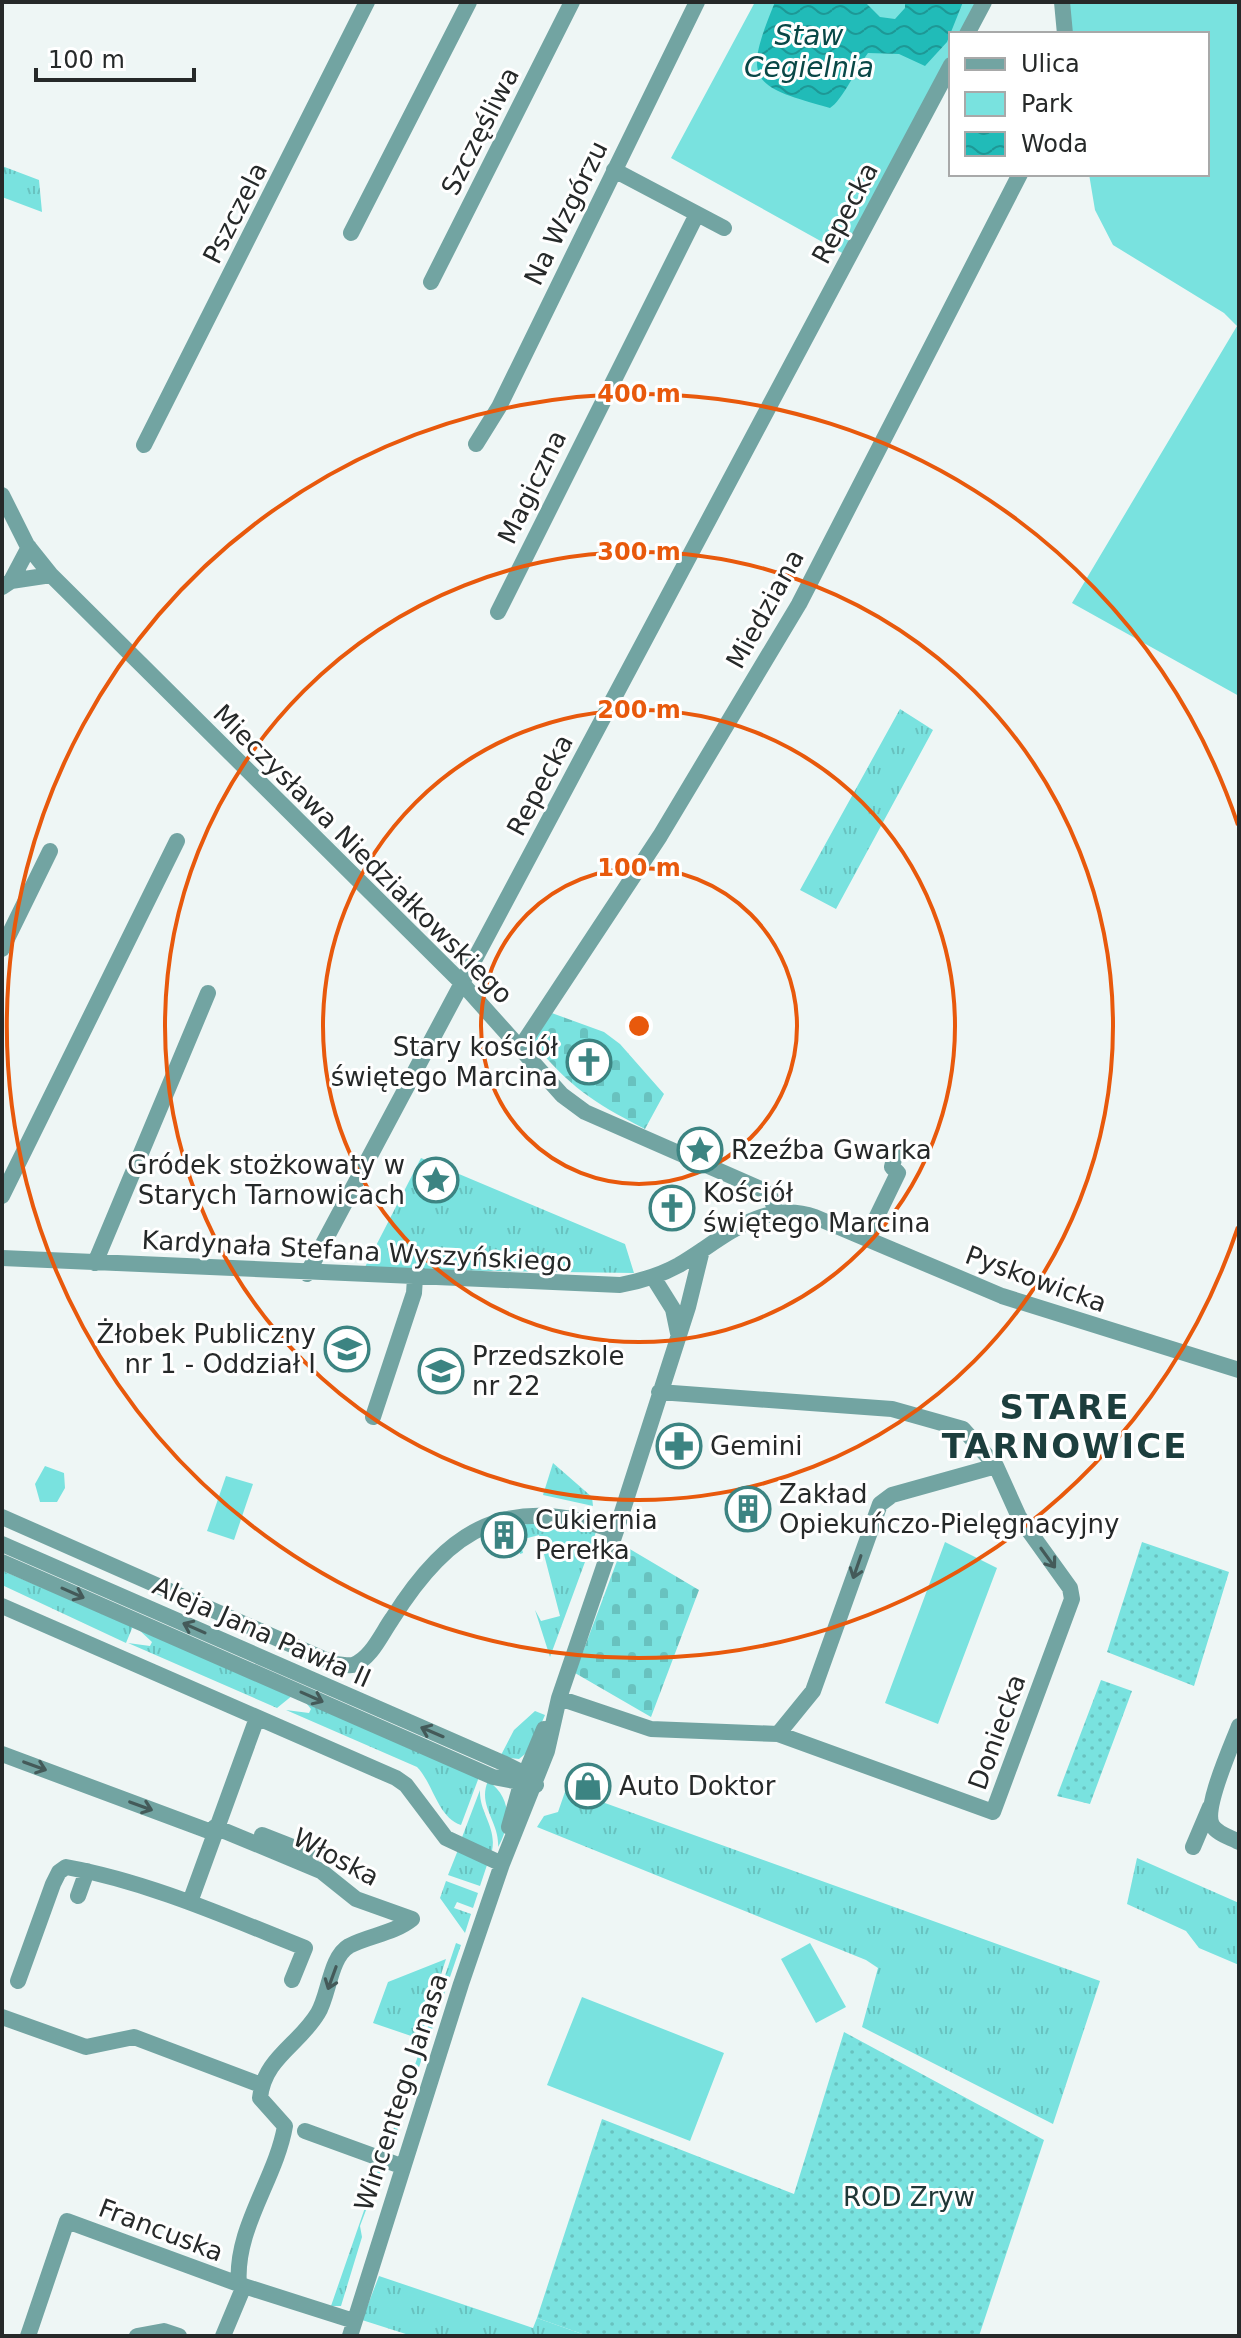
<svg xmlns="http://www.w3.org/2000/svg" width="1241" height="2338" viewBox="0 0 1241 2338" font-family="'DejaVu Sans',sans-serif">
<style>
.grass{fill:url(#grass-tufts)}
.cemetery{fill:url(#cemetery-stones)}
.park{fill:#79e2df}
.garden{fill:url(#garden-dots)}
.water{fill:url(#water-waves)}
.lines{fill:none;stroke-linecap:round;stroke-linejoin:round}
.minor{stroke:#72a4a2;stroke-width:16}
.oneway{stroke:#445a59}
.ring{fill:none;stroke:#e8590c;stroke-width:4}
.labels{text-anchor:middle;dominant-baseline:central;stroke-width:6;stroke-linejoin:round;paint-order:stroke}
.street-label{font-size:26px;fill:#262929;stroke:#fff}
.poi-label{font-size:26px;fill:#262929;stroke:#fff;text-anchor:start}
.park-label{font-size:26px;fill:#203837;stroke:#fff}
.water-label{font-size:28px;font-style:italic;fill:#094847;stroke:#fff}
.district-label{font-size:34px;font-weight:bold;letter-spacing:2px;fill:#1c3e3d;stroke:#fff}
.centre{fill:#e8590c;stroke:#fff;stroke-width:4}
.ring-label{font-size:24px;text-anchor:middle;font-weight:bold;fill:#e8590c;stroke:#fff;stroke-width:6;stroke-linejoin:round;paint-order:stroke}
</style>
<defs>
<pattern id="grass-tufts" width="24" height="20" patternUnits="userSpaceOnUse" patternTransform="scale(2)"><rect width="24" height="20" fill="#79e2df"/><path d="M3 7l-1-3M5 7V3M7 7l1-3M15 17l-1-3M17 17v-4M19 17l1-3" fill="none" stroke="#68c2bf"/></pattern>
<pattern id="cemetery-stones" width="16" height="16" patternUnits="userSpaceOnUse" patternTransform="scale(2)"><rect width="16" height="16" fill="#79e2df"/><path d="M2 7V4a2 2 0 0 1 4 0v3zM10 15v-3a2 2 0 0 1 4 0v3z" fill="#68c2bf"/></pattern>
<pattern id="garden-dots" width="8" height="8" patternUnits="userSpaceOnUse" patternTransform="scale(2)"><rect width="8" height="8" fill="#79e2df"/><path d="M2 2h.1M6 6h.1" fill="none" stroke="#68c2bf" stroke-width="1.8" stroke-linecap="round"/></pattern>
<pattern id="water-waves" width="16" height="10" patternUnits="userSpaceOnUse" patternTransform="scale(2)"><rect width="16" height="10" fill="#21bbb8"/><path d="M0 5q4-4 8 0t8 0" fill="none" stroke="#1d9896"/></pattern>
</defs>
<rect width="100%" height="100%" fill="#eef6f5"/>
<!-- grass -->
<path class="grass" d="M 2,166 L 39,180 L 42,212 L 2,197 Z
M 900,709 L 933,730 L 836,909 L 800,890 Z
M 421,1158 L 625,1244 L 634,1273 L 364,1269 Z
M 553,1463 L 592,1497 L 593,1506 L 543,1495 Z
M 545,1520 L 596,1532 L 550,1657 L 535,1610 L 541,1621 L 560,1616 L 539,1535 L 520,1540 L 523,1553 L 520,1554 L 514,1527 Z
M 3,1571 L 133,1626 L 126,1643 L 2,1585 Z
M 137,1628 L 293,1695 L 277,1708 L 128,1643 L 150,1646 L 152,1642 Z
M 302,1698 L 479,1777 L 461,1825 C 438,1818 433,1783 417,1767 L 286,1710 L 309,1713 L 311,1709 Z
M 535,1711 L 545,1715 L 530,1750 L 519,1759 L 500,1757 L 514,1730 Z
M 488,1781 C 512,1797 511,1825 498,1847 C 500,1822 477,1806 488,1781 Z
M 566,1789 L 1100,1981 L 1053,2124 L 862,2027 L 878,1968 L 866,1960 L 537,1827 L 544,1816 L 558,1812 Z
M 480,1790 C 479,1813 497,1827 492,1851 L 461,1840 Z
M 458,1850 L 487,1865 L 480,1886 L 448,1875 Z
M 1137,1858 L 1239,1903 L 1239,1965 L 1199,1948 L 1186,1931 L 1127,1904 Z
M 446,1881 L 478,1893 L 473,1908 L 457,1902 L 454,1908 L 471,1914 L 465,1933 L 440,1898 Z
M 456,1943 L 461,1945 L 396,2134 L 392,2133 Z
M 446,1959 L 420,2039 L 373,2023 L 388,1982 Z
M 383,2165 L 360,2226 L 362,2237 L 341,2306 L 331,2306 L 378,2170 Z
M 379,2276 L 533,2328 L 537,2318 L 588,2336 L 412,2336 L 362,2320 Z"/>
<!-- cemetery -->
<path class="cemetery" d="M 549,1012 L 604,1032 L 620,1044 L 664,1094 L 645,1129 C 589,1100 572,1088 531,1041 Z
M 623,1545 L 699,1590 L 651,1717 L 575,1673 Z"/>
<!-- park -->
<path class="park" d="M 755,2 L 980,2 L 963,34 L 951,34 L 951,56 L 844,254 L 671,158 Z
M 1063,2 L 1239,2 L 1239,696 L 1072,603 L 1237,326 L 1224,313 L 1113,245 L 1095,210 L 1089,174 L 1207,174 L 1207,34 L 1066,34 Z
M 45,1466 L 64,1473 L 65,1488 L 57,1502 L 40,1502 L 35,1484 Z
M 226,1476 L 253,1484 L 234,1540 L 207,1531 Z
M 945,1542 L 997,1568 L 938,1724 L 885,1703 Z
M 810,1943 L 846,2007 L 816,2023 L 781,1959 Z
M 582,1997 L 724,2053 L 690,2141 L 547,2085 Z"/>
<!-- garden -->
<path class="garden" d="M 1142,1542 L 1229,1572 L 1194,1686 L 1107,1652 Z
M 1101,1680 L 1132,1691 L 1090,1804 L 1057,1796 Z
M 844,2032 L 1044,2140 L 979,2336 L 588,2336 L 537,2318 L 602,2119 L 794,2194 Z"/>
<!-- water -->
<path class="water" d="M 775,2 L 865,2 L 880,17 L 895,19 L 905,8 L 905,2 L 963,2 L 947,42 L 925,66 L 899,54 L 868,53 C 858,66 842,101 830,108 C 751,86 742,82 775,2 Z"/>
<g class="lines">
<!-- minor -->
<path class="minor" d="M 1062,2 L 1065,34
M 967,34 L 984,2
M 614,170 L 724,228
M 351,233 L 469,2
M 431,282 L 572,2
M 476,444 L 499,407 L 697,2
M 144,445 L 367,2
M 2,495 L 27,545 L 51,575 L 461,982 L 562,1095 L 585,1112 L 763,1190 L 771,1198 L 776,1212
M 11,581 L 29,547
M 2,587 L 11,581 L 51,575
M 498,612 L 697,214
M 2,949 L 50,851
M 520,1048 L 660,836 L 799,604 L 1020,174
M 2,1196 L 177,841
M 866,1239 L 898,1173 L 892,1167 L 895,1155
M 2,1258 L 620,1285 C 641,1281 661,1275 679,1265 C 723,1239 761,1199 815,1217 L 1002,1296 L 1239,1370
M 95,1263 L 208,993
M 307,1274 L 951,65
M 653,1277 L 673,1309 L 678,1333
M 373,1417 L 414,1293 L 415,1278
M 2,1517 L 335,1664 C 340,1664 348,1666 353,1665 C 371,1659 382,1633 392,1619 C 450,1527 508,1493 616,1531
M 2,1544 L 503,1763 L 525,1774 L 536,1785
M 2,1562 L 493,1777 L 536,1785
M 2,1606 L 396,1778 L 406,1785 L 446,1838 L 502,1864
M 559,1698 L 651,1729 L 778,1734 L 993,1812 L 1072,1599 L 1070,1588 L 1019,1517 L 996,1466 L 963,1429 L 892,1409 L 659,1392
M 1239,1726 C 1232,1745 1203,1808 1212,1825 C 1217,1834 1230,1837 1239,1842
M 778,1734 L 813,1691 L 880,1504 L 892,1495 L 996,1466
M 2,1754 L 214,1833
M 215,1827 L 321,1871 L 356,1899 L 412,1919
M 509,1827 L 521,1784 L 544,1729
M 262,1835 L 313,1855
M 1193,1847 L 1210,1807
M 78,1896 L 87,1871
M 190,1902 L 257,1718
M 18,1981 L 53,1884 L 59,1872 L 66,1867 C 149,1882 227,1917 305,1948 L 292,1980
M 2,2017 L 86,2047 L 134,2037 L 261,2085
M 305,2131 L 401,2166
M 239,2285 C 234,2229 276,2179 285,2126 L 260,2098 C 264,2058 299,2045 318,2013 C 329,1995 330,1957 349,1946 C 370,1935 393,1934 412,1919
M 28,2336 L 67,2221 L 244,2286 L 354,2321
M 137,2336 L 164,2331 L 179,2336
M 223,2336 L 244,2286
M 350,2336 L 461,1984 L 502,1864 L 547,1751 L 559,1698 L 616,1531 L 688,1307 L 702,1250"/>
</g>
<!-- one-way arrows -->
<defs><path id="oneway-shaft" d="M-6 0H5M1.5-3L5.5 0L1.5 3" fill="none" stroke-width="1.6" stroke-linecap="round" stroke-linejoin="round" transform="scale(2)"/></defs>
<g class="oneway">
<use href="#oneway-shaft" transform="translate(1048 1558) rotate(54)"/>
<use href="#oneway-shaft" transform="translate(857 1567) rotate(109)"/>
<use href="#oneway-shaft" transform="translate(73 1593) rotate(24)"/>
<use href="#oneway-shaft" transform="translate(194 1628) rotate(-156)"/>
<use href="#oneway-shaft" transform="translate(312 1697) rotate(24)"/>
<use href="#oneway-shaft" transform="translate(432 1732) rotate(-157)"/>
<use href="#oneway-shaft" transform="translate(35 1766) rotate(20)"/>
<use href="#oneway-shaft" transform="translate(141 1806) rotate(20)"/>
<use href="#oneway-shaft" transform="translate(332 1978) rotate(110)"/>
</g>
<!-- distance rings -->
<g class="ring">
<circle cx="639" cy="1026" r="158"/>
<circle cx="639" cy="1026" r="316"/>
<circle cx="639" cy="1026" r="474"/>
<path d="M1238 1227A632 632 0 1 1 1238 825"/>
</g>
<!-- icons -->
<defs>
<g id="church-ring" transform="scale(2.3)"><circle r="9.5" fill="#fff" stroke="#3c8482" stroke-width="1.5"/><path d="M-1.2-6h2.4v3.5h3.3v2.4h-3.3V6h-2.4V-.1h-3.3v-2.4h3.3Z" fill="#3c8482"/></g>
<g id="sight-ring" transform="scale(2.3)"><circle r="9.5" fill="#fff" stroke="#3c8482" stroke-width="1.5"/><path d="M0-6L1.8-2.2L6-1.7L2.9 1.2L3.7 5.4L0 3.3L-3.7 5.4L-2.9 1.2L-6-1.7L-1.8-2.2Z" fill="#3c8482"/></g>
<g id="school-ring" transform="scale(2.3)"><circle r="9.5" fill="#fff" stroke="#3c8482" stroke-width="1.5"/><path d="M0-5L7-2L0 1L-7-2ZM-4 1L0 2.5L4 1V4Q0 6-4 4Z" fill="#3c8482"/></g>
<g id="pharmacy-ring" transform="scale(2.3)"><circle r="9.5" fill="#fff" stroke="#3c8482" stroke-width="1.5"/><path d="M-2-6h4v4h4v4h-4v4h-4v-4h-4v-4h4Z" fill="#3c8482"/></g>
<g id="building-ring" transform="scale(2.3)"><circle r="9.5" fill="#fff" stroke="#3c8482" stroke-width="1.5"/><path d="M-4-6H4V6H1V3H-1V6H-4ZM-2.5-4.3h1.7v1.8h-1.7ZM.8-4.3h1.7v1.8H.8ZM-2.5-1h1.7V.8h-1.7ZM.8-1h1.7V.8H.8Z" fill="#3c8482"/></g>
<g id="shop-ring" transform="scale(2.3)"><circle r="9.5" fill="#fff" stroke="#3c8482" stroke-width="1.5"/><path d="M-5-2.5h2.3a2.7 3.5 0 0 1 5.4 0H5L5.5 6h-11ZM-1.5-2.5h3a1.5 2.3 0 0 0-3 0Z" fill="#3c8482"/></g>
</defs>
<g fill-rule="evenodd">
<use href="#church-ring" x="589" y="1062"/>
<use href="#sight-ring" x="700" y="1150"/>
<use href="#sight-ring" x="436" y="1180"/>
<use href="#church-ring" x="672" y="1208"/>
<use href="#school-ring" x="347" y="1349"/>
<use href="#school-ring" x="441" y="1371"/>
<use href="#pharmacy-ring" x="679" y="1446"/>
<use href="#building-ring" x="748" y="1509"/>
<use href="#building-ring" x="504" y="1535"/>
<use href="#shop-ring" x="588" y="1786"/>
</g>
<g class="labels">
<!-- street labels -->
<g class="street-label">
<text transform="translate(480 131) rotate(-63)">Szczęśliwa</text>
<text transform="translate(235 213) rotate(-63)">Pszczela</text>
<text transform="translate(566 213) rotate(-64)">Na Wzgórzu</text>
<text transform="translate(845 213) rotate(-62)">Repecka</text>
<text transform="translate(532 487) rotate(-64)">Magiczna</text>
<text transform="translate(765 609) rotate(-61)">Miedziana</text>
<text transform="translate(540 785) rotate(-62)">Repecka</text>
<text transform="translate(363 854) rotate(45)">Mieczysława Niedziałkowskiego</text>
<text transform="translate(357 1251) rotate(3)">Kardynała Stefana Wyszyńskiego</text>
<text transform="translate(1036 1279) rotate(20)">Pyskowicka</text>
<text transform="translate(262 1632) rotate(24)">Aleja Jana Pawła II</text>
<text transform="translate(997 1732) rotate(-70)">Doniecka</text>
<text transform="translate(336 1857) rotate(28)">Włoska</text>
<text transform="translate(401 2092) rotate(-72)">Wincentego Janasa</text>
<text transform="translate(161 2230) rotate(21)">Francuska</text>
</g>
<!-- poi labels -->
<g class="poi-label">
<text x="558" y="1047" text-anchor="end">Stary kościół<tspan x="558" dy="30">świętego Marcina</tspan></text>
<text x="731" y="1150">Rzeźba Gwarka</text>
<text x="405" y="1165" text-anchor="end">Gródek stożkowaty w<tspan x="405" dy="30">Starych Tarnowicach</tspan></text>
<text x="703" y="1193">Kościół<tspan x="703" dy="30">świętego Marcina</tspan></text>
<text x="316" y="1334" text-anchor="end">Żłobek Publiczny<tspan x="316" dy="30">nr 1 - Oddział I</tspan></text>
<text x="472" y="1356">Przedszkole<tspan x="472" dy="30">nr 22</tspan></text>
<text x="710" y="1446">Gemini</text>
<text x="779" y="1494">Zakład<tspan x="779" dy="30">Opiekuńczo-Pielęgnacyjny</tspan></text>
<text x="535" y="1520">Cukiernia<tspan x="535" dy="30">Perełka</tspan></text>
<text x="619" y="1786">Auto Doktor</text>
</g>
<!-- park labels -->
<g class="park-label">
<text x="909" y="2197">ROD Zryw</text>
</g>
<!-- water labels -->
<g class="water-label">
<text x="809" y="35">Staw<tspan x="809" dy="32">Cegielnia</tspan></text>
</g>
<!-- district labels -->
<g class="district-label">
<text x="1065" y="1407">STARE<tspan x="1065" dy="39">TARNOWICE</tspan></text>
</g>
</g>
<circle cx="639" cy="1026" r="12" class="centre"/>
<g class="ring-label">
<text x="639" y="402">400 m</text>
<text x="639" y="560">300 m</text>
<text x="639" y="718">200 m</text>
<text x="639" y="876">100 m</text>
</g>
<!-- border -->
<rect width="1241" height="2338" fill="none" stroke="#262929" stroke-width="8"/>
<!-- legend -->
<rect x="949" y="32" width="260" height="144" fill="#ffffff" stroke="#a8a9a9" stroke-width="2"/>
<rect x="965" y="58" width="40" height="12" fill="#72a4a2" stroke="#a8a9a9" stroke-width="2"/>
<text x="1021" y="72" font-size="24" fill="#262929">Ulica</text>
<rect x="965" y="92" width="40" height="24" fill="#79e2df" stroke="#a8a9a9" stroke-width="2"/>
<text x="1021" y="112" font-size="24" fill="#262929">Park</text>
<rect x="965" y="132" width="40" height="24" fill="url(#water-waves)" stroke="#a8a9a9" stroke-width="2"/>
<text x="1021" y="152" font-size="24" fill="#262929">Woda</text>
<!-- scale -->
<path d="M36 68v12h158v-12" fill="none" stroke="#262929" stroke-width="4"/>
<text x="48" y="68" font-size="24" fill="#262929" stroke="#ffffff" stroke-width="6" paint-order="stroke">100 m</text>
</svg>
